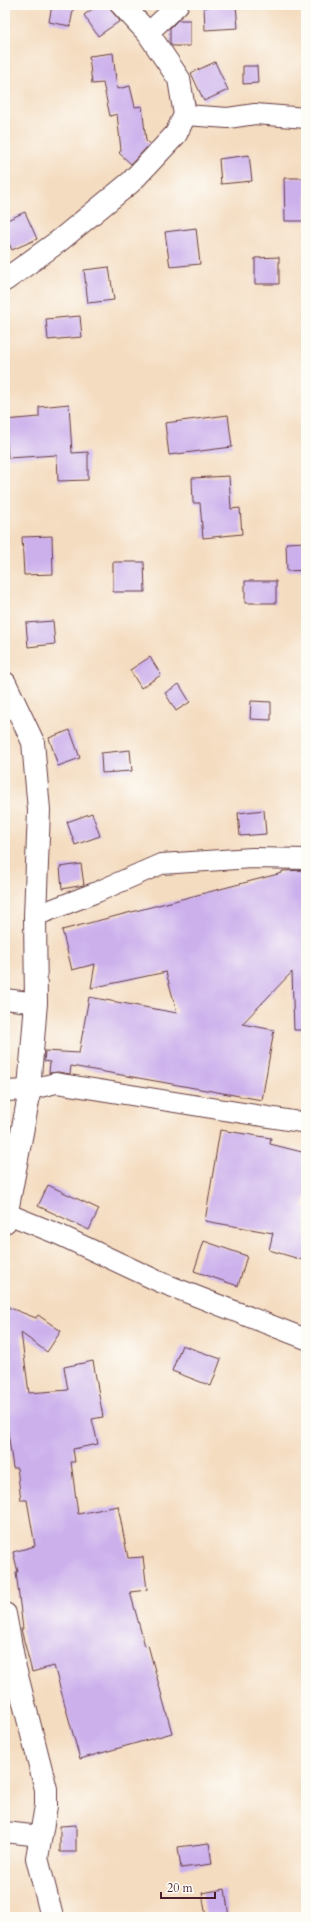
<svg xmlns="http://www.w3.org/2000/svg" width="311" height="1922" viewBox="0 0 311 1922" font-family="Cardo,serif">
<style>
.building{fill:#ccb0ec}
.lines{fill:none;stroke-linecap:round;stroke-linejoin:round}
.street-casing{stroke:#643b41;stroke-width:22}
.secondary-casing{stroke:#643b41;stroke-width:24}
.street{stroke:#fff;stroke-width:20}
.secondary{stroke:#fff;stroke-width:22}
</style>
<rect width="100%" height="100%" fill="#fdfcf7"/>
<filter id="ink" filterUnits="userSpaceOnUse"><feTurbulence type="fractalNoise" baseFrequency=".025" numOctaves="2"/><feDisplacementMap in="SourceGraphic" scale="8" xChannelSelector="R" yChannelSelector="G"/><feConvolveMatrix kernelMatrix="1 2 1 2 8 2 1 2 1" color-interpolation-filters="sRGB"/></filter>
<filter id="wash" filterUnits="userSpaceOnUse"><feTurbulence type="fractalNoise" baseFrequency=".012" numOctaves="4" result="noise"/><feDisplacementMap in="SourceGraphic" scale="16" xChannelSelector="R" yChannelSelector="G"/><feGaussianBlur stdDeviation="0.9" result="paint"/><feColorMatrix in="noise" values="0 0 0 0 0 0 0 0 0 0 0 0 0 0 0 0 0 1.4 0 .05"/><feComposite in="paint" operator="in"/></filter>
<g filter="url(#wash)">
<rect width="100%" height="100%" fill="#f4dcc0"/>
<g id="blocks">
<!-- building -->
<path class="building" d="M 52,5 L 74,5 L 70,26 L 49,22 Z
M 98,5 L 109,5 L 113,13 L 120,21 L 98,36 L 84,15 Z
M 236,5 L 238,28 L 205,30 L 204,7 Z
M 178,20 L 190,20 L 190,46 L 172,46 L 170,43 L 170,28 Z
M 113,53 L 117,89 L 130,86 L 135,107 L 142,106 L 146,141 L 150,144 L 131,164 L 119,153 L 121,150 L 117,114 L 110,116 L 103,83 L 92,84 L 89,56 Z
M 215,62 L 228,90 L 204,101 L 191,73 Z
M 243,66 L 257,66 L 258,83 L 243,84 Z
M 249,155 L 252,181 L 221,184 L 219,159 Z
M 284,178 L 306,178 L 306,221 L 285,221 Z
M 25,212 L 37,239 L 12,250 L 5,235 L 5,221 Z
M 196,228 L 200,264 L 170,267 L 165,232 Z
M 279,257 L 279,284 L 255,284 L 255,258 Z
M 109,267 L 114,300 L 88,303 L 84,270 Z
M 80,316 L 82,337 L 48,340 L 46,319 Z
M 69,404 L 72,453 L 88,452 L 88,480 L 58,481 L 57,455 L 8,458 L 5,420 L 39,417 L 39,407 Z
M 228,415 L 232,447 L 169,455 L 165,423 Z
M 229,476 L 231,509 L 240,508 L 242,534 L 203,538 L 200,503 L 193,503 L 192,478 Z
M 52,536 L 53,574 L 24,575 L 22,537 Z
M 306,542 L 306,570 L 287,571 L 286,543 Z
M 113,562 L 144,562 L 145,592 L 113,592 Z
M 245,581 L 276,581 L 276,603 L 245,603 Z
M 53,621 L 55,644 L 28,647 L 26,623 Z
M 150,657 L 161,675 L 141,688 L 130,670 Z
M 179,684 L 190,702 L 176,711 L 165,693 Z
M 251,701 L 271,702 L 271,720 L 250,719 Z
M 70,730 L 80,758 L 58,766 L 49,738 Z
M 130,750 L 132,771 L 102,773 L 101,753 Z
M 264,810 L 266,834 L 240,836 L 238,813 Z
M 92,813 L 100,836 L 75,845 L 67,822 Z
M 81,864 L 84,885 L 62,889 L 60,867 Z
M 306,870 L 306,1030 L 294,1030 L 292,972 L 242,1024 L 274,1030 L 262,1100 L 71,1066 L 70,1074 L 58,1072 L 49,1073 L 50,1062 L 44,1061 L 45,1051 L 79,1053 L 89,997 L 177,1013 L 166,972 L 91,988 L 95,964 L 72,970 L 62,930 L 282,873 L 282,871 Z
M 220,1130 L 271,1138 L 270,1144 L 306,1153 L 306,1194 L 303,1207 L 306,1208 L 306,1261 L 269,1250 L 273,1233 L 205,1221 Z
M 48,1185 L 99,1209 L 89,1230 L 38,1206 Z
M 204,1241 L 247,1256 L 238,1286 L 194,1271 Z
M 5,1306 L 36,1318 L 38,1315 L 61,1331 L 47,1352 L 21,1333 L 29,1393 L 68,1390 L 64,1367 L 93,1361 L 103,1417 L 92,1419 L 98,1444 L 73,1449 L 75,1462 L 71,1462 L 78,1514 L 118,1506 L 128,1558 L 143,1557 L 147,1590 L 130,1592 L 145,1646 L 148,1645 L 172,1733 L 80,1759 L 54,1666 L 32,1672 L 21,1629 L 23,1629 L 16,1572 L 18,1572 L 13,1552 L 35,1546 L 27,1500 L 21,1500 L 17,1468 L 13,1468 L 5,1411 Z
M 182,1345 L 221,1359 L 211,1386 L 172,1371 Z
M 76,1825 L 76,1852 L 60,1852 L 60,1826 Z
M 209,1843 L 212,1864 L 181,1868 L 178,1847 Z
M 225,1889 L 229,1917 L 206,1917 L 202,1893 Z"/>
</g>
</g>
<g filter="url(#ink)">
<use href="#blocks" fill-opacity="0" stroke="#643b41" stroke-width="1"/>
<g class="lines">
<!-- street casing -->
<g class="street-casing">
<path id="street" d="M 148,33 L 178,5
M 185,115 L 228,118 L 255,114 L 306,118
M 35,916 L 97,892 L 161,864 L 252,858 L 306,859
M 5,999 L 36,1003
M 5,1091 L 28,1090 L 56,1083 L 306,1123
M 8,1214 L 60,1235 L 160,1282 L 306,1339
M 5,1832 L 40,1836"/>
</g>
<!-- secondary casing -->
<g class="secondary-casing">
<path id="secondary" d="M 5,280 L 59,241 L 131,182 L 176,134 L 185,115 L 179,79 L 148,33 L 122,5
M 5,683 L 33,742 L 39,810 L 35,916 L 36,1003 L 28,1101 L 5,1222
M 5,1614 L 15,1668 L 46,1789 L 46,1806 L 37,1858 L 52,1917"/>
</g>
<!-- street -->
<use href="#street" class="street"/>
<!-- secondary -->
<use href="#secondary" class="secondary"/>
</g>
</g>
<!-- margin -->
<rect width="311" height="1922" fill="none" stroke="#fdfcf7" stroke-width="20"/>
<!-- scale -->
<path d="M161 1892v6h54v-6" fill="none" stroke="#4a1f2b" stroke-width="2"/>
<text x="167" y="1892" font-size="12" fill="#4a1f2b" stroke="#fdfcf7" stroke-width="3" paint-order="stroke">20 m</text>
</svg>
